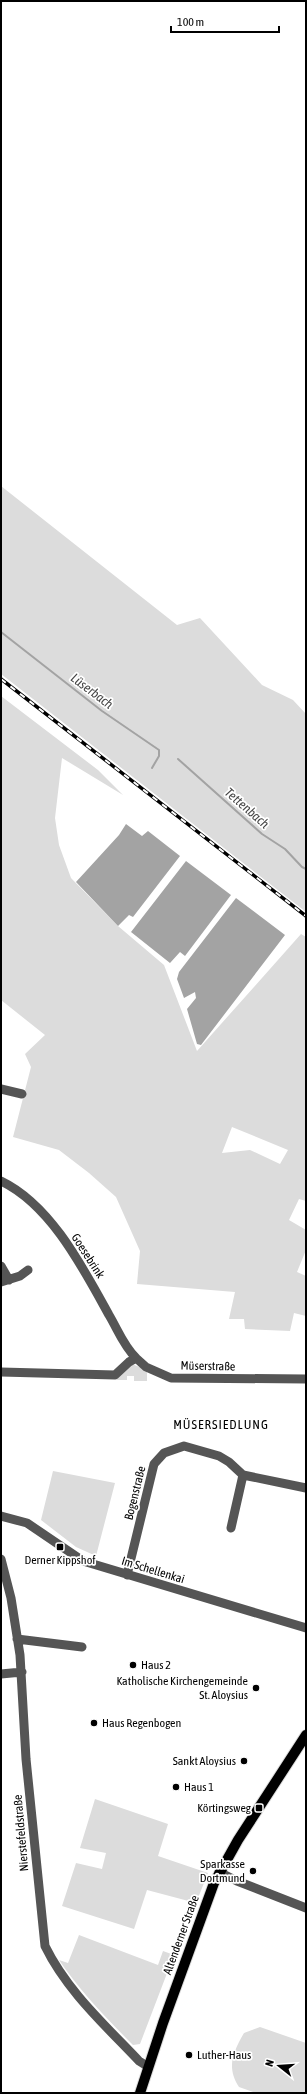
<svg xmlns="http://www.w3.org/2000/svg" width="307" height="2094" viewBox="0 0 307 2094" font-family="'Asap Condensed',sans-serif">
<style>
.green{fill:#dcdcdc;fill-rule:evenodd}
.water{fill:#a3a3a3}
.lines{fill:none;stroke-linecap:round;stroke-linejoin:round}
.stream{stroke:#a3a3a3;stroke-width:2}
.major-casing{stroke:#dbdbdb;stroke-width:12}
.minor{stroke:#555;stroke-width:9}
.major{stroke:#000;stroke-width:10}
.rail-casing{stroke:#000;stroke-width:3.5}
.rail{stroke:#fff;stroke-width:2;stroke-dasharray:6;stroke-linecap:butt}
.poi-dot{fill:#000;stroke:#fff;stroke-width:1.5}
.labels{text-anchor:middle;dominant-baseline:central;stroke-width:3.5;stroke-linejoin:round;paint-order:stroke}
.street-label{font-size:12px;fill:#000;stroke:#fff}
.poi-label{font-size:12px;fill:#000;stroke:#fff;text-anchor:start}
.water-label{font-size:13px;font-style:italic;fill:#444;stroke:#fff}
.neighbourhood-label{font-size:13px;letter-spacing:1px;fill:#000;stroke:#fff}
</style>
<rect width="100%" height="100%" fill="#fff"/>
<!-- green -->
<path class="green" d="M 1,486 L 177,625 L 200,618 L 262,685 L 293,700 L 306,714 L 306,912 L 1,674 Z
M 1,696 L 98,770 L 123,795 L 62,758 L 55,818 L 59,845 L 71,878 L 118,926 L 164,965 L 197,1051 L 301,934 L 306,937 L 306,1201 L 299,1199 L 289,1220 L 306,1230 L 306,1250 L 297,1272 L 306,1276 L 306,1316 L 294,1313 L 290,1331 L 245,1329 L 244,1319 L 229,1319 L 235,1292 L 137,1284 L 140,1251 L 116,1197 L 89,1173 L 59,1150 L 13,1137 L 31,1067 L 25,1054 L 45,1035 L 1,1000 ZM 232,1127 L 288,1150 L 280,1164 L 250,1150 L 222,1153 Z
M 132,1364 L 147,1370 L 147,1381 L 134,1381 L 134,1376 L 127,1376 L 127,1380 L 117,1380 L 118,1376 Z
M 53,1471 L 115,1483 L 96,1556 L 76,1547 L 41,1520 Z
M 95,1799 L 168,1824 L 158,1856 L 208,1873 L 196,1903 L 147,1890 L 134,1929 L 62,1906 L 76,1863 L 102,1869 L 106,1853 L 80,1848 Z
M 79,1935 L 158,1965 L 163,1951 L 174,1955 L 140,2044 L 133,2045 C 106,2018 81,1992 59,1960 L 68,1963 Z
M 260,2027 L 306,2043 L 306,2093 L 256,2093 L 239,2087 C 226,2067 233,2052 244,2033 Z"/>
<!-- water -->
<path class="water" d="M 126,824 L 142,836 L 148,831 L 180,856 L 133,917 L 129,915 L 118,926 L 76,882 L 119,835 Z
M 186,861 L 231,895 L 185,956 L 180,952 L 170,963 L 131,932 Z
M 236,898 L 285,935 L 201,1045 L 197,1044 L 187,1009 L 196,998 L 195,992 L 184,998 L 177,979 L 179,972 Z"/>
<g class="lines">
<!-- stream -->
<path class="stream" d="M 1,632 L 102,711 L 159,750 L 159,756 L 152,768
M 178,759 L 262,834 L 285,849 L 302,867 L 306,869"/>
<!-- major casing -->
<g class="major-casing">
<path id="major" d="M 140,2093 L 163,2023 L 214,1883 L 238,1840 L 306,1735"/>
</g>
<!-- minor -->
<path class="minor" d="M 1,1089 L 22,1094
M 1,1181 C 51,1205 83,1268 109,1315 C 118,1330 123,1345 136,1358
M 1,1266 L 9,1280
M 1,1282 L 20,1276 L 28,1270
M 1,1372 L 115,1375 L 129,1362 L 136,1358 L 146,1367 L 171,1378 L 306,1379
M 1,1516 L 27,1523 L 83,1561 L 306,1628
M 231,1528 L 243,1475
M 1,1559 L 11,1598 L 20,1655 L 26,1759 L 45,1946 C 67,1991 105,2025 139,2061 L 147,2066
M 127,1575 L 154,1464 L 164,1453 L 184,1446 L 219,1456 L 229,1462 L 243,1475 L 306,1488
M 17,1639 L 82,1647
M 1,1674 L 22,1672
M 219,1872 L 237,1881 L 306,1908"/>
<!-- major -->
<use href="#major" class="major"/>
<!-- rail casing -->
<g class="rail-casing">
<path id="rail" d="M 1,679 L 306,916"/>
</g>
<!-- rail -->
<use href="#rail" class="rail"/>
</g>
<!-- markers -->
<g class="poi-dot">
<rect x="56" y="1543" width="8" height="8" rx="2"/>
<circle cx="133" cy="1665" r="4"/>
<circle cx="256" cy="1688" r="4"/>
<circle cx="94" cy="1723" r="4"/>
<circle cx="244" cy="1761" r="4"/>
<circle cx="176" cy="1787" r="4"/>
<rect x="255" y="1804" width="8" height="8" rx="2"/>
<circle cx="253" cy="1871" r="4"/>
<circle cx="189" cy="2055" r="4"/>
</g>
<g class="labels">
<!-- street labels -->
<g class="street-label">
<text transform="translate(88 1256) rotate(57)">Goesebrink</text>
<text transform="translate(208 1366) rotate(1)">Müserstraße</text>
<text transform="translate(135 1493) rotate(-76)">Bogenstraße</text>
<text transform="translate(153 1570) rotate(17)">Im Schellenkai</text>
<text transform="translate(21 1833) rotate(-95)">Nierstefeldstraße</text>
<text transform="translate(181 1935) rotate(-70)">Altenderner Straße</text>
</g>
<!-- poi labels -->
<g class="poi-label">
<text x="60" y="1560" text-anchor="middle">Derner Kippshof</text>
<text x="141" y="1665">Haus 2</text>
<text x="248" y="1681" text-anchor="end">Katholische Kirchengemeinde<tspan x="248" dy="14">St. Aloysius</tspan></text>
<text x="102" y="1723">Haus Regenbogen</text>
<text x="236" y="1761" text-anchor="end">Sankt Aloysius</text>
<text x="184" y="1787">Haus 1</text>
<text x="251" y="1808" text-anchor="end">Körtingsweg</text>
<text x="245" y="1864" text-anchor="end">Sparkasse<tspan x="245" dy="14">Dortmund</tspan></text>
<text x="197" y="2055">Luther-Haus</text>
</g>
<!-- water labels -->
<g class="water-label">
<text transform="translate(92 691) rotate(37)">Lüserbach</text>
<text transform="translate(247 808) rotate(41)">Tettenbach</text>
</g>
<!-- neighbourhood labels -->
<g class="neighbourhood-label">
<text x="221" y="1424">MÜSERSIEDLUNG</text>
</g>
</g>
<!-- border -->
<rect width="307" height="2094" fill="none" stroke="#000000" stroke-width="4"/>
<!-- north arrow -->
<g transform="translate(279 2066) rotate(287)" stroke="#ffffff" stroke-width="3" paint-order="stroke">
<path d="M0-3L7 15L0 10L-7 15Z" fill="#000000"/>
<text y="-6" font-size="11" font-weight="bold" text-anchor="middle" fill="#000000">N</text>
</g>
<!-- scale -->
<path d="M171 26v6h108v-6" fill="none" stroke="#000000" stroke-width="2"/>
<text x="177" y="26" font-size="12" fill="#000000" stroke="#ffffff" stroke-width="3" paint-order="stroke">100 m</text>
</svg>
